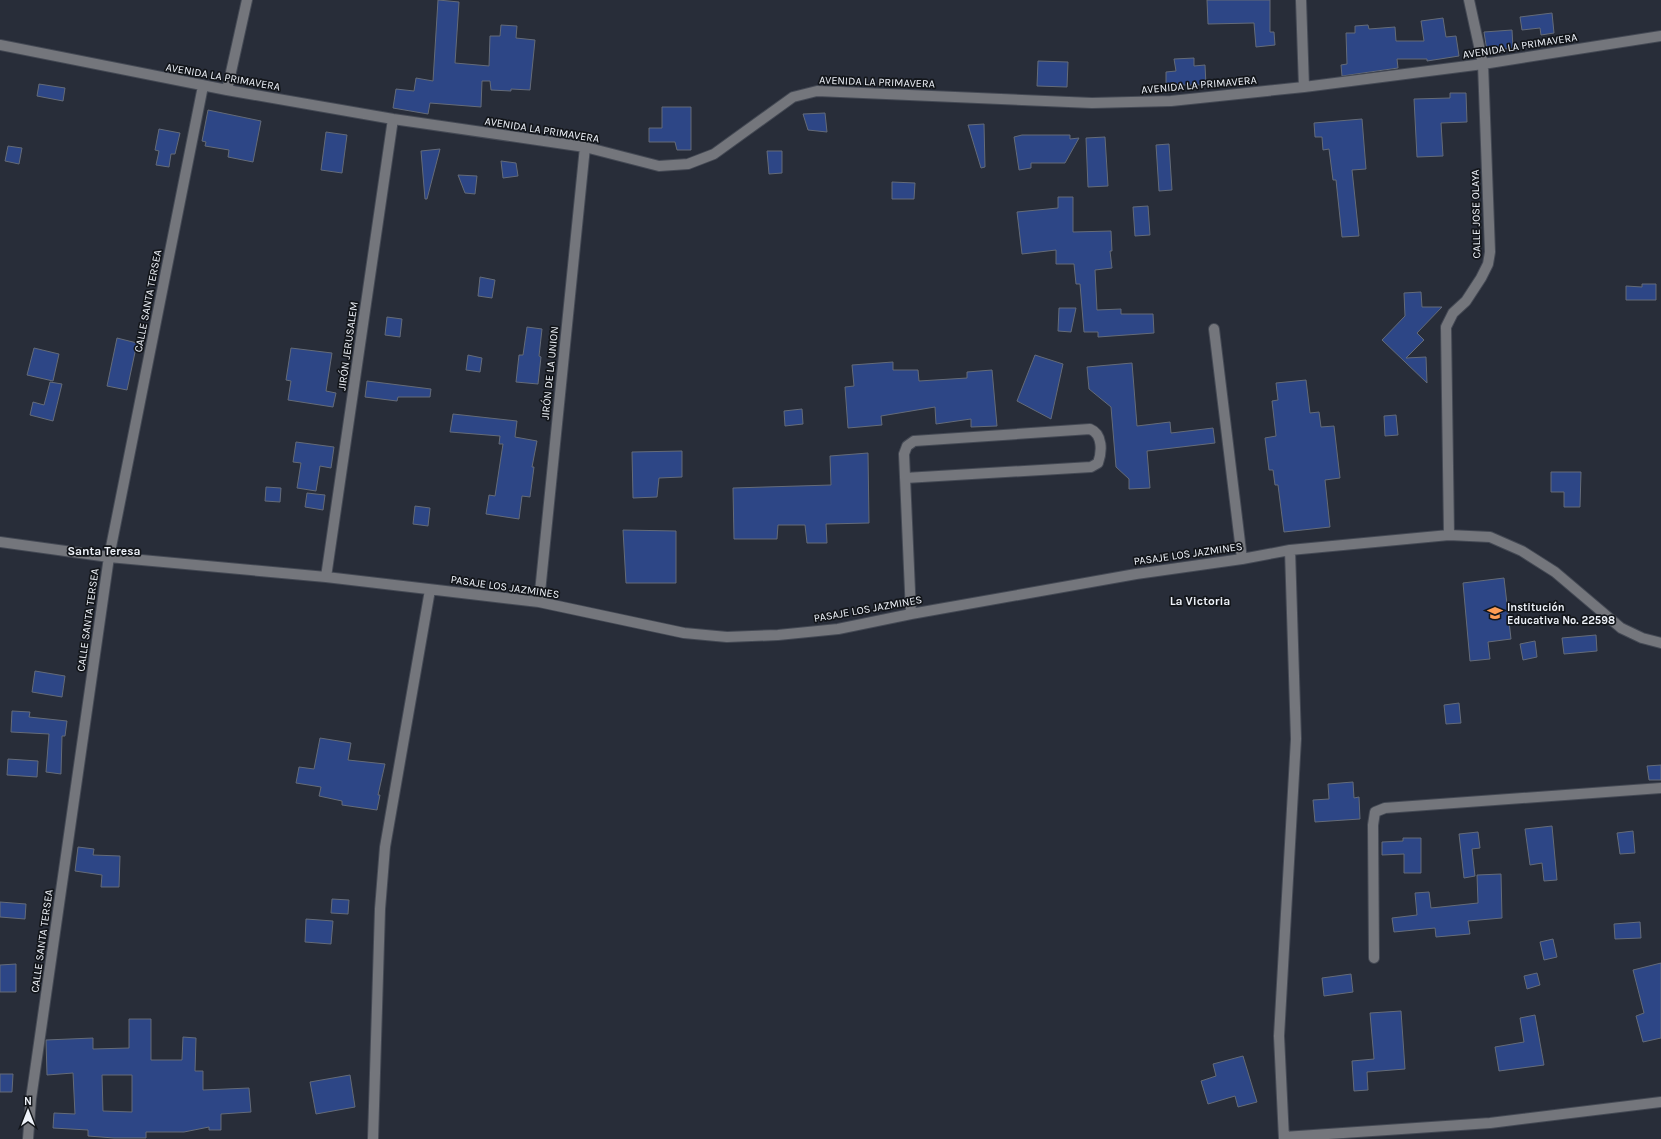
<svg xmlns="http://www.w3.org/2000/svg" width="1661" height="1139" viewBox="0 0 1661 1139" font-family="Karla,sans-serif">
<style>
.building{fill:#2d4686;stroke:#646b78;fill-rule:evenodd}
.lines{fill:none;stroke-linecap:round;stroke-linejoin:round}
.minor-casing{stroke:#444954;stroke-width:12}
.minor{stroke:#74767c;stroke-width:10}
.labels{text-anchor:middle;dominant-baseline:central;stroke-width:3.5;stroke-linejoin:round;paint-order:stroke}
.street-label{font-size:11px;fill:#eef2f9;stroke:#13161b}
.poi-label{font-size:11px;font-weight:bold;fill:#eef2f9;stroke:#13161b;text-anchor:start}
.neighbourhood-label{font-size:12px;font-weight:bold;fill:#eef2f9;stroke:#13161b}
</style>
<rect width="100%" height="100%" fill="#282d39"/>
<!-- building -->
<path class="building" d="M 438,0 L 459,2 L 455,63 L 489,66 L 490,36 L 500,36 L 501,25 L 517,26 L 516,38 L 535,40 L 530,90 L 511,89 L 511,91 L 491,90 L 490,81 L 482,81 L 481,107 L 430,103 L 428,114 L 393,108 L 396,89 L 414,91 L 416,78 L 433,81 Z
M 1207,0 L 1270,0 L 1270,32 L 1274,32 L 1275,45 L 1256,47 L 1254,23 L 1208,24 Z
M 1552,13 L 1554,33 L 1541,35 L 1540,28 L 1522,30 L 1520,17 Z
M 1443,18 L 1446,37 L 1456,36 L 1459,56 L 1427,61 L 1427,59 L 1397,59 L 1398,68 L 1342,76 L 1341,65 L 1347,64 L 1346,33 L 1355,33 L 1355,26 L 1368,25 L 1369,29 L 1395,27 L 1396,41 L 1424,41 L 1421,21 Z
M 1512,30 L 1513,48 L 1487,51 L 1484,32 Z
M 1194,58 L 1194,66 L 1205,65 L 1206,85 L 1166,85 L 1166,72 L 1176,71 L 1174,59 Z
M 1038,61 L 1068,62 L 1067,87 L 1037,86 Z
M 39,84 L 65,88 L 63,101 L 37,96 Z
M 1450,93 L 1466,93 L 1467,122 L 1441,123 L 1443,156 L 1417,157 L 1414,99 L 1450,98 Z
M 662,107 L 691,107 L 691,150 L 677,150 L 675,142 L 649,142 L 649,128 L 662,128 Z
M 208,110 L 261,121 L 253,162 L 228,157 L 229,150 L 205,146 L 206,142 L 202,141 Z
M 825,113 L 827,132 L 808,130 L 803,114 Z
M 1362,119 L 1366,169 L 1352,170 L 1359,236 L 1342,237 L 1336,180 L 1333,180 L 1329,149 L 1323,150 L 1322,137 L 1315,137 L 1314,123 Z
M 984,124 L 985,167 L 981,168 L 968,125 Z
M 159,129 L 180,133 L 175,154 L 171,154 L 169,167 L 156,165 L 159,151 L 155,150 Z
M 326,132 L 347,135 L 342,173 L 321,170 Z
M 1022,135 L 1070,135 L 1070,139 L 1079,138 L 1065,163 L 1031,163 L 1031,168 L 1019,170 L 1014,137 Z
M 1105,137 L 1108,186 L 1088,187 L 1086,138 Z
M 1169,144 L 1172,190 L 1159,191 L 1156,145 Z
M 8,146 L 22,148 L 19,164 L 5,161 Z
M 440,149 L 427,199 L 425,199 L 421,151 Z
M 767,151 L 782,151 L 782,173 L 769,174 Z
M 501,161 L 516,163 L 518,176 L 503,178 Z
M 458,175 L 477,176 L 475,194 L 465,193 Z
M 892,182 L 915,183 L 914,199 L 892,199 Z
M 1058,197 L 1073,197 L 1073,232 L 1111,231 L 1112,251 L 1110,251 L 1112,268 L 1095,270 L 1097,310 L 1121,309 L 1121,314 L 1153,314 L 1154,333 L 1098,337 L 1098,332 L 1084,332 L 1080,284 L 1076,284 L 1074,264 L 1056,264 L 1056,250 L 1022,254 L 1017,212 L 1058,208 Z
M 1148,206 L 1150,235 L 1135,236 L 1133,207 Z
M 480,277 L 495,280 L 492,298 L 478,296 Z
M 1642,284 L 1656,284 L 1656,300 L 1626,300 L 1626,286 L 1642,287 Z
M 1421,292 L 1422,307 L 1442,307 L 1417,333 L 1424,340 L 1406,358 L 1426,357 L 1427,383 L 1382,340 L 1405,316 L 1404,293 Z
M 1059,308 L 1076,308 L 1071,332 L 1058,331 Z
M 387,317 L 402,319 L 400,337 L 385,335 Z
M 527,327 L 542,329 L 539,356 L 541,357 L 538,384 L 516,382 L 519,355 L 523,355 Z
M 117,338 L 137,343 L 127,390 L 107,386 Z
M 34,348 L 59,354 L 53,381 L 27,375 Z
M 291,348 L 332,353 L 326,391 L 336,393 L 333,407 L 288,400 L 291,381 L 286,380 Z
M 468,355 L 482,358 L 480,372 L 466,370 Z
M 1035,355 L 1063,364 L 1051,419 L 1017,401 Z
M 893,362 L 893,370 L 918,370 L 919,381 L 967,378 L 967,372 L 992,370 L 997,426 L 971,427 L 971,419 L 936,424 L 935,407 L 881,416 L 882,425 L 848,428 L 845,387 L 854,386 L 852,365 Z
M 1132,363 L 1137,426 L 1170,422 L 1171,433 L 1213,428 L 1215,443 L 1147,451 L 1150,488 L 1129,489 L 1129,479 L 1116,467 L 1111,407 L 1089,389 L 1087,367 Z
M 1306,380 L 1310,413 L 1319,412 L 1321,427 L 1334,426 L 1340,478 L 1325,480 L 1330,527 L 1284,532 L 1278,485 L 1275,485 L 1273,470 L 1269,470 L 1265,438 L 1276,436 L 1272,401 L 1278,400 L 1276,383 Z
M 367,381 L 431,389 L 430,397 L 398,397 L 397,401 L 365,397 Z
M 50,382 L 62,384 L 53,421 L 30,415 L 33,402 L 44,405 Z
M 802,409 L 803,424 L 785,426 L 784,411 Z
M 453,414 L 517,421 L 515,437 L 537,441 L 532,467 L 534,467 L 530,497 L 522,496 L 519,519 L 486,514 L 489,495 L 495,496 L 503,444 L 499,444 L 500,436 L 450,432 Z
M 1396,415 L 1398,435 L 1385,436 L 1384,416 Z
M 296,442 L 334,447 L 331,468 L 320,466 L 316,491 L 297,488 L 301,463 L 293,462 Z
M 682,451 L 682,477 L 659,478 L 657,497 L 633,498 L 632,452 Z
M 868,453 L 869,523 L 826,524 L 827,543 L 807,543 L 805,525 L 778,525 L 777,539 L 734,539 L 733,488 L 831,485 L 830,456 Z
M 1551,472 L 1581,472 L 1580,507 L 1564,507 L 1564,492 L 1551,492 Z
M 266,487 L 281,488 L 280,502 L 265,501 Z
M 307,493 L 325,495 L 323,510 L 305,507 Z
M 415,506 L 430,508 L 428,526 L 413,524 Z
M 623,530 L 676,531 L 676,583 L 626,583 Z
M 1504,578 L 1511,639 L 1488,642 L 1490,659 L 1470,661 L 1463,583 Z
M 1596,635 L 1597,651 L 1564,654 L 1562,638 Z
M 1535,641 L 1537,657 L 1523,660 L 1520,644 Z
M 35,671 L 65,676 L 62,697 L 32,692 Z
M 1459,703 L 1461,723 L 1446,724 L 1444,705 Z
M 12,711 L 30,712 L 29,717 L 67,721 L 65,736 L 62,736 L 61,774 L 46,772 L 49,734 L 11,732 Z
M 320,738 L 351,743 L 348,760 L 385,764 L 378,795 L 380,795 L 377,810 L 342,805 L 342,801 L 319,796 L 321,787 L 296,783 L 299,767 L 314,769 Z
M 8,759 L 38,761 L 37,777 L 7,775 Z
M 1661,765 L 1661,780 L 1649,780 L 1647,766 Z
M 1353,782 L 1354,798 L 1359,797 L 1360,819 L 1315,822 L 1313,800 L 1329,799 L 1328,784 Z
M 1552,826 L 1557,880 L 1544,881 L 1542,863 L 1530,865 L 1525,829 Z
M 1633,831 L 1635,853 L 1620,854 L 1617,833 Z
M 1478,832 L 1480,848 L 1472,849 L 1475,876 L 1464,878 L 1459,834 Z
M 1403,838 L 1421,838 L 1421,873 L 1404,873 L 1404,854 L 1382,855 L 1382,842 L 1403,841 Z
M 78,847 L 94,849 L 93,855 L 120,856 L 119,887 L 101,887 L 102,875 L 75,871 Z
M 1501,874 L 1502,918 L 1468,921 L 1470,934 L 1436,937 L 1435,928 L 1394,932 L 1392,918 L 1417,915 L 1415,893 L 1429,892 L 1431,908 L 1478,903 L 1477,875 Z
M 332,899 L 349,900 L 348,914 L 331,913 Z
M 0,902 L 26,904 L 25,919 L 0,917 Z
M 306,919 L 333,921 L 331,944 L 305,942 Z
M 1640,922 L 1641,938 L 1615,939 L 1614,924 Z
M 1553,939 L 1557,957 L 1544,960 L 1540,942 Z
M 1661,963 L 1661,1038 L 1643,1042 L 1636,1016 L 1644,1013 L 1633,970 Z
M 16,964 L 16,992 L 0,992 L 0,965 Z
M 1537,973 L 1540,985 L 1527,989 L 1524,976 Z
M 1351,974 L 1353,992 L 1324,996 L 1322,978 Z
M 1401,1011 L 1405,1069 L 1367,1072 L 1368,1090 L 1354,1091 L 1352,1061 L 1374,1059 L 1370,1013 Z
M 1535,1015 L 1544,1065 L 1499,1071 L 1495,1047 L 1524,1042 L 1520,1018 Z
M 129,1019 L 151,1019 L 151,1060 L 182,1060 L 183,1037 L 196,1038 L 195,1071 L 203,1071 L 203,1090 L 249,1088 L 251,1112 L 221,1114 L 221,1130 L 209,1130 L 209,1127 L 184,1132 L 146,1132 L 146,1138 L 114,1138 L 88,1136 L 88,1130 L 53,1128 L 54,1113 L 75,1114 L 73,1073 L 47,1075 L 46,1040 L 93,1038 L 93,1049 L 129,1048 ZM 102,1075 L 132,1075 L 132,1112 L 103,1111 Z
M 1243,1056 L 1257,1102 L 1238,1107 L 1235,1096 L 1208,1104 L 1201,1081 L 1216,1076 L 1213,1064 Z
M 0,1074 L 13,1074 L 12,1092 L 0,1092 Z
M 350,1075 L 355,1107 L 316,1114 L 310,1082 Z"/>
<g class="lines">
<!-- minor casing -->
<g class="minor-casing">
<path id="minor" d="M 1301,0 L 1304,87
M 0,45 L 227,90 L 393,119 L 585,147 L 659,166 L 688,164 L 714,154 L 793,97 L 817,91 L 1092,103 L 1171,101 L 1304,87 L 1483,64 L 1661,36
M 227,90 L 247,0
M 1214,329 L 1242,559
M 905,478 L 1091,467 L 1098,463 C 1102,452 1103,434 1090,429 L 914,441 L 907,446 L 904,454 L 911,614
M 1449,535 L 1446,327 L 1453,313 L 1466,301 L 1481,278 L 1488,264 L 1490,252 L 1483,64 L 1469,0
M 0,542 L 109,557 L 326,577 L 539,602 L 684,633 L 727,637 L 778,635 L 838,629 L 911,614 L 1136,574 L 1242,559 L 1290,550 L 1449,535 L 1490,537 L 1522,551 L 1555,572 L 1621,628 L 1642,638 L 1661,643
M 326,577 L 393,119
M 539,602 L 585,147
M 1374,958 L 1373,825 L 1375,812 L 1385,808 L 1661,788
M 1284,1137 L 1490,1123 L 1661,1102
M 28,1139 L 31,1099 L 109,557 L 203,86
M 373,1139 L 380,909 L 385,847 L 430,590
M 1284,1139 L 1279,1036 L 1296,739 L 1290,550"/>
</g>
<!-- minor -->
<use href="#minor" class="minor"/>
</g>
<!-- icons -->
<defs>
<g id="school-bare" transform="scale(1.2)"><path d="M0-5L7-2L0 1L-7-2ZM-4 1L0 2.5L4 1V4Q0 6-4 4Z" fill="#fd9d55" stroke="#13161b" stroke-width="2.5" paint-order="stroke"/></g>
</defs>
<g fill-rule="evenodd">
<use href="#school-bare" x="1495" y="613"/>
</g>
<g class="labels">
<!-- street labels -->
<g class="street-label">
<text transform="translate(1520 46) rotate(-9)">AVENIDA LA PRIMAVERA</text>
<text transform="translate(223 77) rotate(10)">AVENIDA LA PRIMAVERA</text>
<text transform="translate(877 82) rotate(2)">AVENIDA LA PRIMAVERA</text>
<text transform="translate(1199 85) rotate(-5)">AVENIDA LA PRIMAVERA</text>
<text transform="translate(542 130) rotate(9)">AVENIDA LA PRIMAVERA</text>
<text transform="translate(1476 214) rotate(-91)">CALLE JOSE OLAYA</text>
<text transform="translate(148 301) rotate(-79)">CALLE SANTA TERSEA</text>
<text transform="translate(348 346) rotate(-82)">JIRÓN JERUSALEM</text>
<text transform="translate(550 373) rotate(-84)">JIRÓN DE LA UNION</text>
<text transform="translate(1188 554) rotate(-8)">PASAJE LOS JAZMINES</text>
<text transform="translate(505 587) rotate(8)">PASAJE LOS JAZMINES</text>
<text transform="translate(868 609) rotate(-10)">PASAJE LOS JAZMINES</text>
<text transform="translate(88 620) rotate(-82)">CALLE SANTA TERSEA</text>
<text transform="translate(42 941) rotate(-82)">CALLE SANTA TERSEA</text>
</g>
<!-- poi labels -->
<g class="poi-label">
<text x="1507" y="607">Institución<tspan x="1507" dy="13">Educativa No. 22598</tspan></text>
</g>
<!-- neighbourhood labels -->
<g class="neighbourhood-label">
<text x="104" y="551">Santa Teresa</text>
<text x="1200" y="601">La Victoria</text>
</g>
</g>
<!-- north arrow -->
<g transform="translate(28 1111)" stroke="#13161b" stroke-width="3" paint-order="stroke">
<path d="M0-3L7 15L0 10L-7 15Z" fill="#eef2f9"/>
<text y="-6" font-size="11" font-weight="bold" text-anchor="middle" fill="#eef2f9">N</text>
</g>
</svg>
